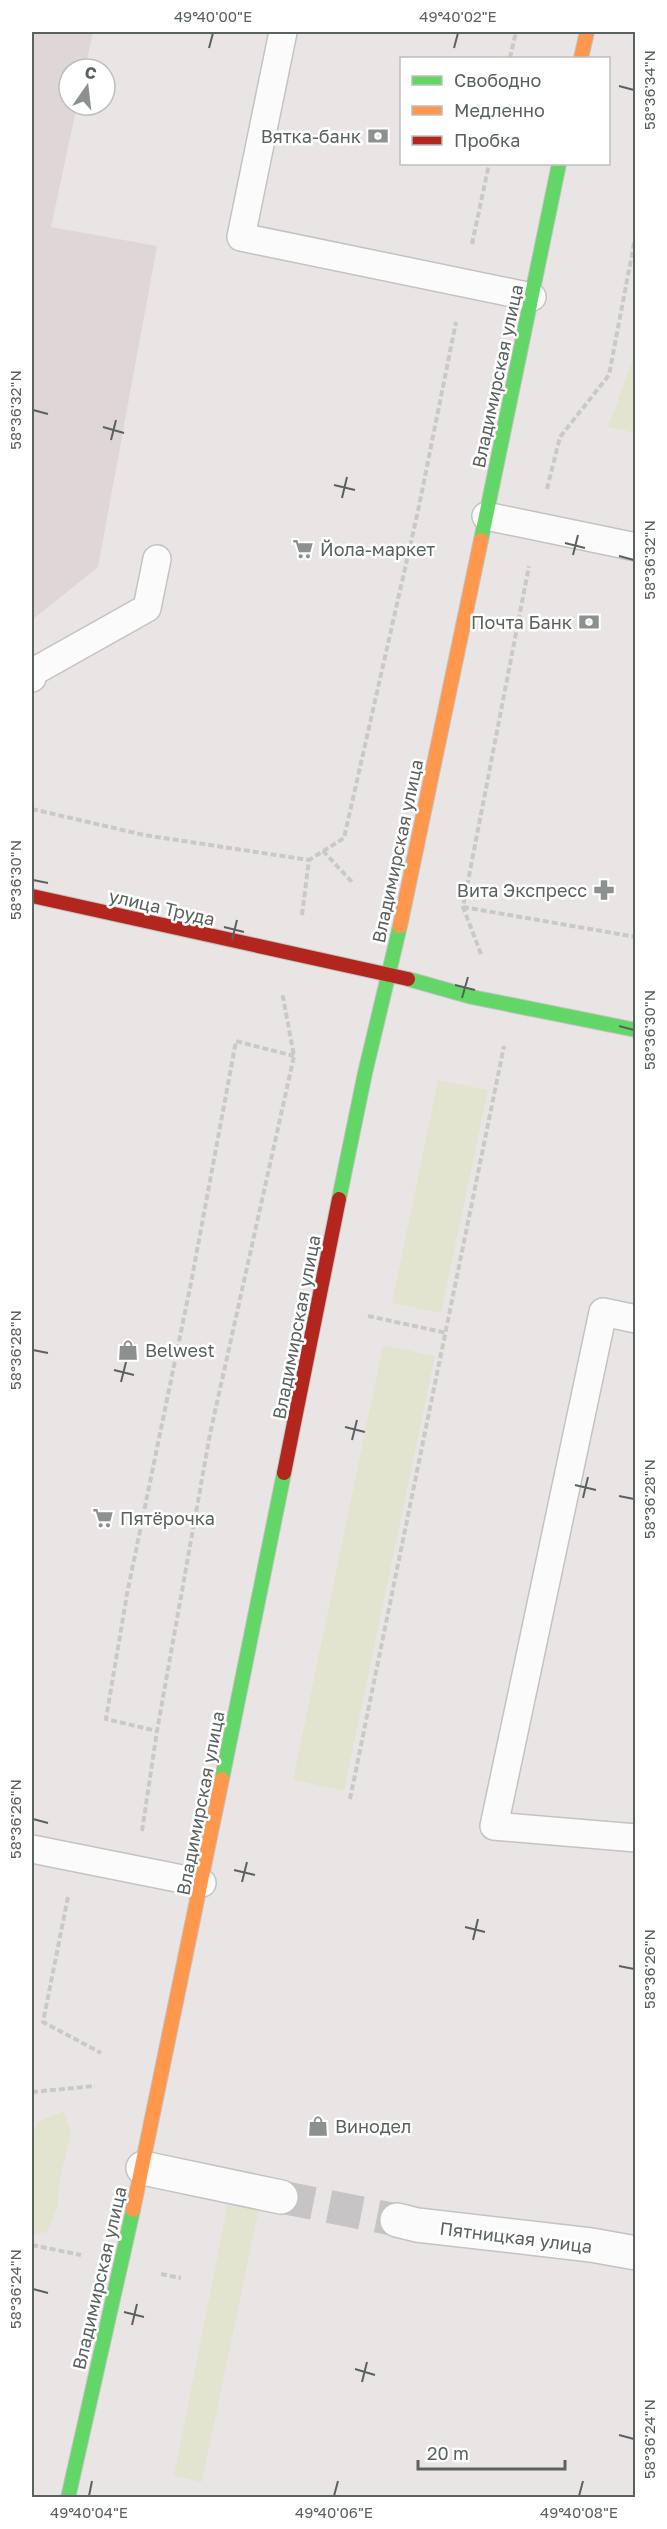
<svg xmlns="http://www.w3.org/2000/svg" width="667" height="2529" viewBox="0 0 667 2529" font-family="'Golos Text',sans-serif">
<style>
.education{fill:#ded6d7}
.green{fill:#e3e4d0}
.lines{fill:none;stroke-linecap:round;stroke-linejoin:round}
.street-tunnel{stroke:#c6c4c4;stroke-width:33;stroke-dasharray:33 16;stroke-linecap:butt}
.lane-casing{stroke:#c3c3c2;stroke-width:30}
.street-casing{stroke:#c3c3c2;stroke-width:36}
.fast-casing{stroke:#c2c3c2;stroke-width:16}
.slow-casing{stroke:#c2c3c2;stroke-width:16}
.jam-casing{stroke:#c2c3c2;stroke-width:16}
.path{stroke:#c7cac5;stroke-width:4;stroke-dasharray:6 3;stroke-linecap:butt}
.lane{stroke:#fcfbfb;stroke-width:27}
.street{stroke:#fcfbfb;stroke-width:33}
.fast{stroke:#63d668;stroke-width:14}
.slow{stroke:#ff974d;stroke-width:14}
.jam{stroke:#b3261e;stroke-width:14}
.ticks{fill:none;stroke:#5a6260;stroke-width:2}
.labels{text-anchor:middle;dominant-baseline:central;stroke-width:5;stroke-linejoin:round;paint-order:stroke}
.poi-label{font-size:18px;fill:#5a6260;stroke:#fff;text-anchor:start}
.street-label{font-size:18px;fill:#5a6260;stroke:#fff}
.neatline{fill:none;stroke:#5a6260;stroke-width:2}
.ticks-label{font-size:15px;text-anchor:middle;fill:#5a6260}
</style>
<rect width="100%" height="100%" fill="#eae5e5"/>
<!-- education -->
<path class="education" d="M 32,32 L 93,32 L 85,69 L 69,69 L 69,105 L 77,105 L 51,227 L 157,246 L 98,567 L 32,620 Z"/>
<!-- green -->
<path class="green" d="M 635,353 L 636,433 L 635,433 L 608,427 Z
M 438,1080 L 488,1090 L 441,1313 L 392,1303 Z
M 383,1345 L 435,1356 L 344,1791 L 293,1780 Z
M 64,2111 L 71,2134 L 60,2179 L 57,2209 L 47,2232 L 32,2235 L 32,2136 L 37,2122 Z
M 228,2202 L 259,2208 L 202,2482 L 174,2476 Z"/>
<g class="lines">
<!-- street-tunnel -->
<path class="street-tunnel" d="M 281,2197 L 397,2220"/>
<!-- lane casing -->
<g class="lane-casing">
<path id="lane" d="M 283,32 L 241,237 L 532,297
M 486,516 L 636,547
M 32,678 L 33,672 L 147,608 L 157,559
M 636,1319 L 603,1312 L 494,1826 L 636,1838
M 32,1849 L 202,1883"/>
</g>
<!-- street casing -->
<g class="street-casing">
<path id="street" d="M 143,2168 L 281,2197
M 397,2220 L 417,2225 L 591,2245 L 636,2253"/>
</g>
<!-- fast casing -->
<g class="fast-casing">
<path id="fast" d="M 481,540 L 559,164
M 408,979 L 472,997 L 636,1030
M 339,1199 L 365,1073 L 400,926
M 222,1779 L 284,1473
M 68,2498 L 133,2210"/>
</g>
<!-- slow casing -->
<g class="slow-casing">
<path id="slow" d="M 581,58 L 587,32
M 400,926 L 481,540
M 133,2210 L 222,1779"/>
</g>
<!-- jam casing -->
<g class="jam-casing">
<path id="jam" d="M 32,896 L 408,979
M 284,1473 L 339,1199"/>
</g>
<!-- path -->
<path class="path" d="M 510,58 L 516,32
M 472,244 L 489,164
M 547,489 L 560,437 L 609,375 L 636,233
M 32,809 L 144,835 L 309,860
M 323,851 L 353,883
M 463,907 L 636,937
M 302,915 L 309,860 L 344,838 L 418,511 L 456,322
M 481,954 L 463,907 L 529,566
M 281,997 L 283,997 L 294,1056 L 210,1434 L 157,1731 L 106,1719 L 127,1594 L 191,1283 L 236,1041 L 294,1056
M 368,1316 L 447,1333
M 350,1799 L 504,1046
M 142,1831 L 157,1731
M 68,1897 L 43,2022 L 101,2053
M 32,2092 L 95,2086
M 32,2245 L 81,2255
M 161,2274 L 181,2278"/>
<!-- lane -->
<use href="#lane" class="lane"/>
<!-- street -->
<use href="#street" class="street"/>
<!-- fast -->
<use href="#fast" class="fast"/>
<!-- slow -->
<use href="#slow" class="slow"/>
<!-- jam -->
<use href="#jam" class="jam"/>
</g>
<!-- ticks -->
<path class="ticks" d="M 209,48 L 213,33M 454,48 L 458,33M 619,86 L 634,90M 33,410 L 48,414M 103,427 L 124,433M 111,440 L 116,420M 334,485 L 355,490M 342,498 L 347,477M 565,543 L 585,548M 573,555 L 578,535M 619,556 L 634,560M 33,880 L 48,883M 224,927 L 244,932M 232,940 L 237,920M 455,985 L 475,990M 462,998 L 468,977M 619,1026 L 634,1030M 33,1350 L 48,1353M 114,1370 L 134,1375M 121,1382 L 126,1362M 345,1427 L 365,1432M 352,1440 L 357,1420M 575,1485 L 596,1490M 619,1496 L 634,1499M 583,1498 L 588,1477M 33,1819 L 48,1823M 234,1870 L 255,1875M 242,1882 L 247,1862M 465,1927 L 485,1932M 473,1940 L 478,1919M 619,1966 L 634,1969M 33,2289 L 48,2293M 124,2312 L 144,2317M 132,2325 L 137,2304M 355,2369 L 375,2375M 362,2382 L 367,2362M 619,2435 L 634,2439M 89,2496 L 92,2481M 334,2496 L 338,2481M 579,2496 L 583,2481"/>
<!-- icons -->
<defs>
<g id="bank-bare" transform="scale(1.62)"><path d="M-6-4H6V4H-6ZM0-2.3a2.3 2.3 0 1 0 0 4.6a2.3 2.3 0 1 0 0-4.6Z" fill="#8c908f" stroke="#fff" stroke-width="2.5" paint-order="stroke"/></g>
<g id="supermarket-bare" transform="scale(1.62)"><path d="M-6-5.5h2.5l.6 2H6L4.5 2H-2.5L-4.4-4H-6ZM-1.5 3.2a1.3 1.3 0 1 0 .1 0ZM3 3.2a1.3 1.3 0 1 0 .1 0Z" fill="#8c908f" stroke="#fff" stroke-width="2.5" paint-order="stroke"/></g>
<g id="pharmacy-bare" transform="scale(1.62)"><path d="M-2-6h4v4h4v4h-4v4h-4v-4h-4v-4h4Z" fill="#8c908f" stroke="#fff" stroke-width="2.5" paint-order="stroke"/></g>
<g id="shop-bare" transform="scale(1.62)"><path d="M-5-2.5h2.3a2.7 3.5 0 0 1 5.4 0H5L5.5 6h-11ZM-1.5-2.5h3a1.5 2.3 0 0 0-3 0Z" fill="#8c908f" stroke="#fff" stroke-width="2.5" paint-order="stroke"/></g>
</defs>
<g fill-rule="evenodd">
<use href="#bank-bare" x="378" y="136"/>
<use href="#supermarket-bare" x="303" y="549"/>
<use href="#bank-bare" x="589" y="622"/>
<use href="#pharmacy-bare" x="604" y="890"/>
<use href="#shop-bare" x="128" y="1350"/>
<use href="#supermarket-bare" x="103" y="1518"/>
<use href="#shop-bare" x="318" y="2126"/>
</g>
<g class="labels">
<!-- poi labels -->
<g class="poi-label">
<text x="361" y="136" text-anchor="end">Вятка-банк</text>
<text x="320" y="549">Йола-маркет</text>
<text x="572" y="622" text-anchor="end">Почта Банк</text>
<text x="587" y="890" text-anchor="end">Вита Экспресс</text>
<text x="145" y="1350">Belwest</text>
<text x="120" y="1518">Пятёрочка</text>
<text x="335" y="2126">Винодел</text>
</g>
<!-- street labels -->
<g class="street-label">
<text transform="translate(497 376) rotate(-78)">Владимирская улица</text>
<text transform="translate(397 851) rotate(-78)">Владимирская улица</text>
<text transform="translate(162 907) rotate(13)">улица Труда</text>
<text transform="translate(296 1327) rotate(-79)">Владимирская улица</text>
<text transform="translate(200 1803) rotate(-79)">Владимирская улица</text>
<text transform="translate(516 2237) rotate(7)">Пятницкая улица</text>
<text transform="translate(99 2278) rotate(-77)">Владимирская улица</text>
</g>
</g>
<!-- border -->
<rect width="667" height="2529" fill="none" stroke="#ffffff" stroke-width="66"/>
<!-- legend -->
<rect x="400" y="57" width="210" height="108" fill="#ffffff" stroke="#bdc0bf" stroke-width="1.5"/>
<rect x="412" y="76" width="30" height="9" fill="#63d668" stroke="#bdc0bf" stroke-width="1.5"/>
<text x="454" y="87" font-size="18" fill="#5a6260">Свободно</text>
<rect x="412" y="106" width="30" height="9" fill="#ff974d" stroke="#bdc0bf" stroke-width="1.5"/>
<text x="454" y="117" font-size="18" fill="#5a6260">Медленно</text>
<rect x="412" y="136" width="30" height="9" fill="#b3261e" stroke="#bdc0bf" stroke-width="1.5"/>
<text x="454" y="147" font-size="18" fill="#5a6260">Пробка</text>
<!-- north arrow -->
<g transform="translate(87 87) rotate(14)"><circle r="28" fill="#ffffff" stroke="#bdc0bf" stroke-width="1.5"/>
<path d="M0-4.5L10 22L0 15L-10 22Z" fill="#8c908f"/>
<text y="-9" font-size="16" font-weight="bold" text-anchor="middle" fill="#5a6260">С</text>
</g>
<!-- scale -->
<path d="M418 2460v9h147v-9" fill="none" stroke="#5a6260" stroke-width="3"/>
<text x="427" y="2460" font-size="18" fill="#5a6260" stroke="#ffffff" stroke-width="4.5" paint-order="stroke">20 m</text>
<rect x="33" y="33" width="601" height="2463" class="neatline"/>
<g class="ticks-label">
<text x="213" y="22">49°40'00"E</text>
<text x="458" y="22">49°40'02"E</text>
<text transform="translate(650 90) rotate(-90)" y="5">58°36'34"N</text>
<text transform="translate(16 410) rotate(-90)" y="5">58°36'32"N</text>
<text transform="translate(650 560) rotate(-90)" y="5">58°36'32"N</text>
<text transform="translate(16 880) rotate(-90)" y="5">58°36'30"N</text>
<text transform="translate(650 1030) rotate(-90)" y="5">58°36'30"N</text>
<text transform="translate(16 1350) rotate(-90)" y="5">58°36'28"N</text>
<text transform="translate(650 1499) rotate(-90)" y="5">58°36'28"N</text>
<text transform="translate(16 1819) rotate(-90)" y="5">58°36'26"N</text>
<text transform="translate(650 1969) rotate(-90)" y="5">58°36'26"N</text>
<text transform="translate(16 2289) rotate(-90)" y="5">58°36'24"N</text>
<text transform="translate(650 2439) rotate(-90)" y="5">58°36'24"N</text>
<text x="89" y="2518">49°40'04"E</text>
<text x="334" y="2518">49°40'06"E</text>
<text x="579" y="2518">49°40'08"E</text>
</g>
</svg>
